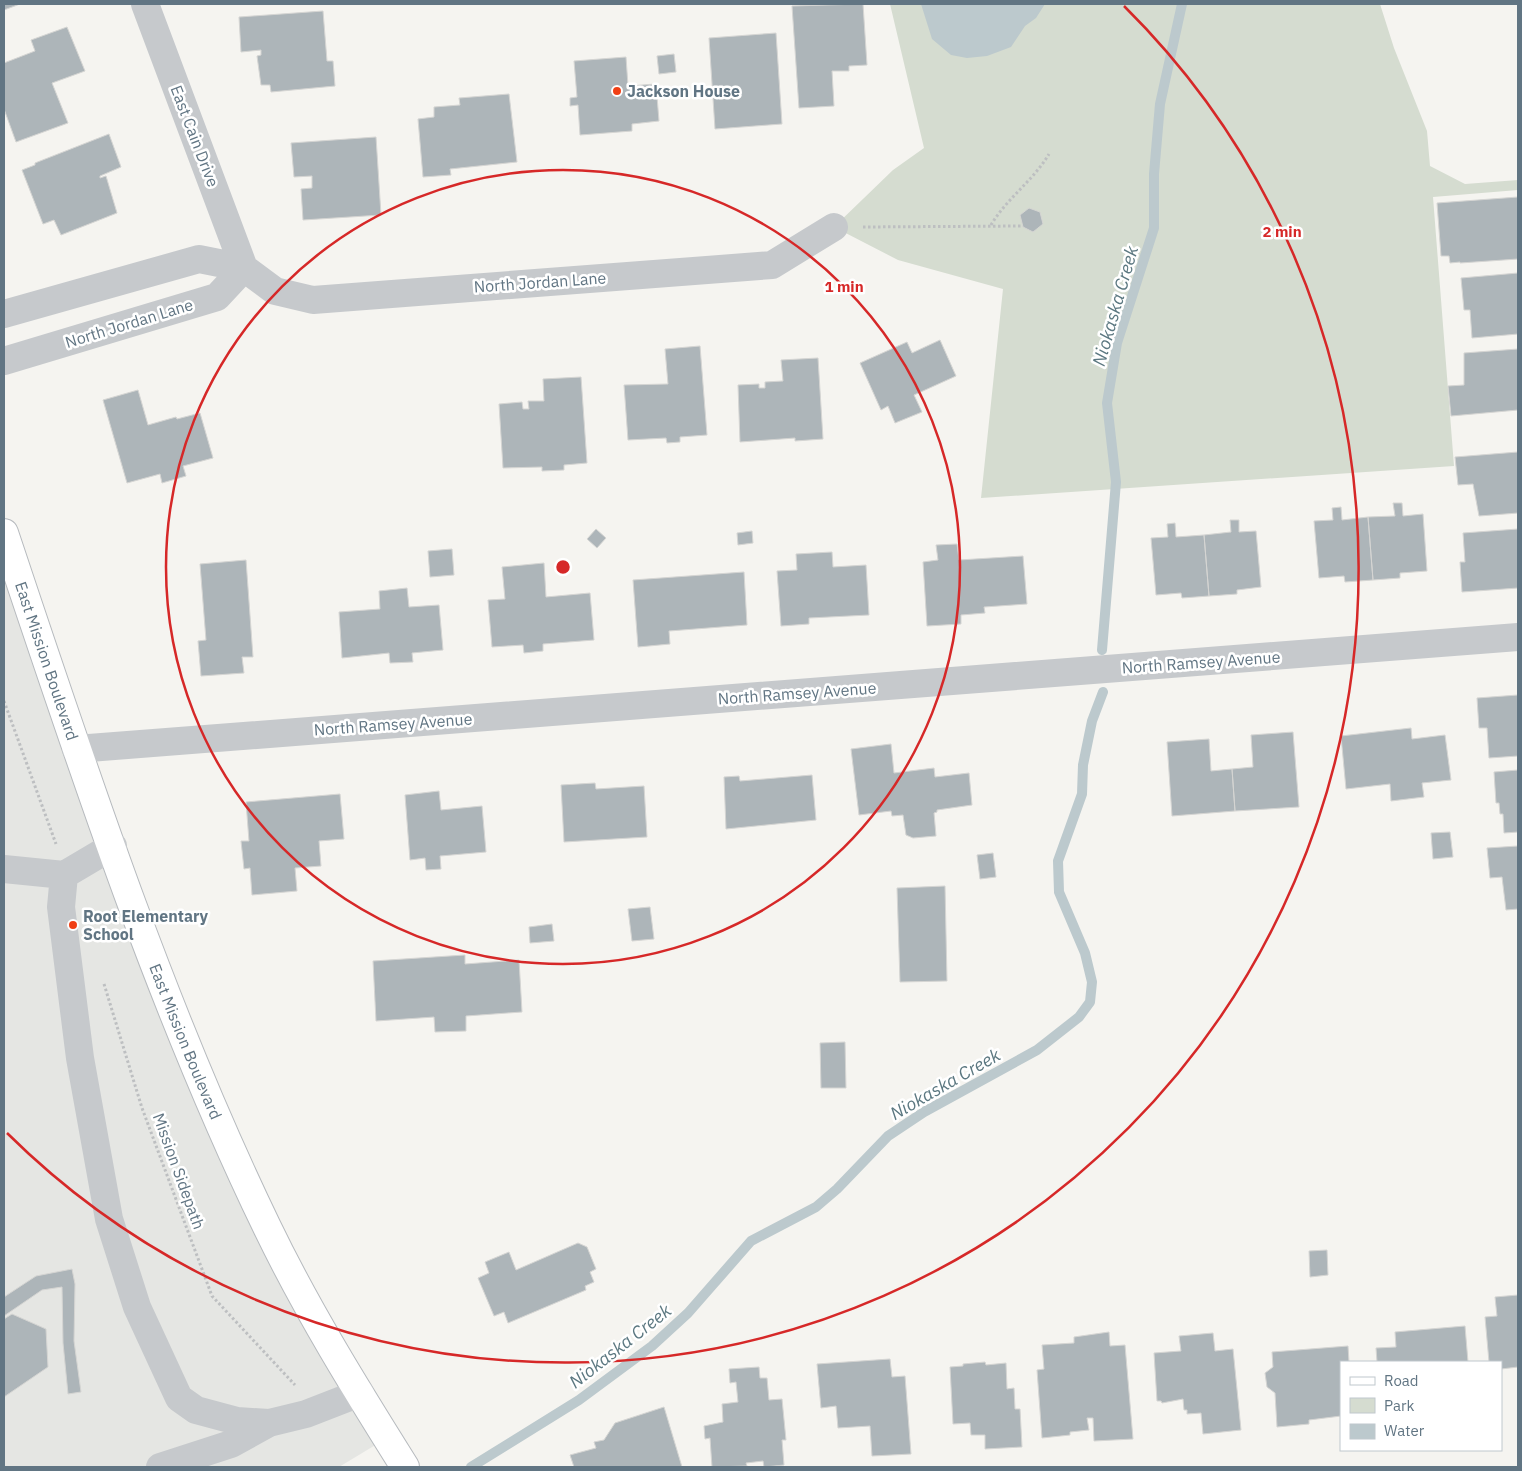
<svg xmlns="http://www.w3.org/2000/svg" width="1522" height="1471" viewBox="0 0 1522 1471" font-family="'IBM Plex Sans',sans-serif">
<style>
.built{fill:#e5e6e3}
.green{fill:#d5dcd0}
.water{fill:#bcc9cd}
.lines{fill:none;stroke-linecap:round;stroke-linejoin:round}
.stream{stroke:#bcc9cd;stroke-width:10}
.building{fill:#adb5b9;stroke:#d5d5d3}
.major-casing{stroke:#b6babe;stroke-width:30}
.path{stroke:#bdbfc1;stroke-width:3;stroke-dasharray:2.5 2.5;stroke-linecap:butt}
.minor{stroke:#c6c9cc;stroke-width:28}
.major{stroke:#fff;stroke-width:28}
.ring{fill:none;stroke:#d62828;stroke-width:2.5}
.poi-dot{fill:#f03f14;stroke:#fff;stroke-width:2}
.labels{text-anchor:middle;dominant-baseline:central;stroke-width:5;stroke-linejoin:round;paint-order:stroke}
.poi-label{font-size:16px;font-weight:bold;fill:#617583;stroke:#fff;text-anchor:start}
.street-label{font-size:16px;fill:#617583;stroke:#fff}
.water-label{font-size:18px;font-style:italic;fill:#5c7881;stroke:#fff}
.centre{fill:#d62828;stroke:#fff;stroke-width:2.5}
.ring-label{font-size:15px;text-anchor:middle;font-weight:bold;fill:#d62828;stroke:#fff;stroke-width:5;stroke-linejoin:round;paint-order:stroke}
</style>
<rect width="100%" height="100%" fill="#f5f4f0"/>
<!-- built -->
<path class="built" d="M 4,533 L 171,1004 L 387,1438 L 339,1467 L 4,1467 Z"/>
<!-- green -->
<path class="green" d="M 890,4 L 1380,4 L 1394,48 L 1427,131 L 1430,166 L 1465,184 L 1518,180 L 1518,190 L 1433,197 L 1454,466 L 981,498 L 1003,289 L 898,260 L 834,227 L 893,170 L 924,148 Z"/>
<!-- water -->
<path class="water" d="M 921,4 L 1045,4 L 1036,18 L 1025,26 L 1011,47 L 987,56 L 967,58 L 951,55 L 932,39 Z"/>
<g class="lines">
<!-- stream -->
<path class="stream" d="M 1102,650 L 1116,482 L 1107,403 L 1117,343 L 1154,228 L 1154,174 L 1160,104 L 1182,4
M 471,1467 L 579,1400 L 652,1346 L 688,1313 L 751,1241 L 816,1207 L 837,1189 L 888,1136 L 924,1112 L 1037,1050 L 1079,1017 L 1090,1002 L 1092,982 L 1085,953 L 1059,892 L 1058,861 L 1082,794 L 1083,765 L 1092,721 L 1103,692"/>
</g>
<!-- building -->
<path class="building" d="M 4,4 L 20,4 L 4,10 Z
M 863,4 L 867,65 L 849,66 L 849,71 L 832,71 L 834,106 L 799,108 L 792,6 Z
M 323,11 L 327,61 L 333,61 L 335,86 L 271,92 L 270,85 L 261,85 L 257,56 L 261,55 L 261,50 L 241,52 L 239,17 Z
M 67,27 L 85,71 L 52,83 L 68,123 L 16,142 L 4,109 L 4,63 L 35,51 L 31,40 Z
M 776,33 L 782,124 L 715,129 L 709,38 Z
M 674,54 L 676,72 L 659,74 L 657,56 Z
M 626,57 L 628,86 L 656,84 L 659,121 L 632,124 L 632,131 L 580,135 L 578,105 L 570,106 L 570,98 L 577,97 L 574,61 Z
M 509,94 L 517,162 L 450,169 L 451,175 L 423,177 L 418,119 L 434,117 L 434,107 L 460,105 L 459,98 Z
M 109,134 L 121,167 L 100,176 L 100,178 L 106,176 L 117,213 L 61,235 L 54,220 L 43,224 L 22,170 L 35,165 L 35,163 Z
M 376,137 L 381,215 L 303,220 L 301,189 L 312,188 L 312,176 L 294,177 L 291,143 Z
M 1518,197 L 1518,259 L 1460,263 L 1460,262 L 1450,263 L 1449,256 L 1441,256 L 1437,203 Z
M 1029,208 L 1040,212 L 1043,224 L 1033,232 L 1023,227 L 1020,215 Z
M 1518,273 L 1518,334 L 1472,338 L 1470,310 L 1464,310 L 1461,278 Z
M 940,340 L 956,376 L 914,395 L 922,412 L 895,423 L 888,406 L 881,410 L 860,363 L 907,342 L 912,353 Z
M 700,346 L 707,435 L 680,437 L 680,442 L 667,443 L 666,438 L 628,440 L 624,385 L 668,384 L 665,349 Z
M 1518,349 L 1518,410 L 1451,416 L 1448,386 L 1464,385 L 1464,353 Z
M 818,358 L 823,439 L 795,441 L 795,438 L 740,442 L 738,385 L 759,384 L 759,388 L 765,388 L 765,382 L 783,381 L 781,360 Z
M 581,377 L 587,463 L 564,465 L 564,470 L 542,471 L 542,467 L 503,468 L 499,404 L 522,402 L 523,409 L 529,409 L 528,401 L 544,401 L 543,379 Z
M 138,390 L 148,425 L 176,417 L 177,419 L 200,413 L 213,458 L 183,466 L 186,476 L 162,483 L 160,474 L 127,483 L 103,400 Z
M 1518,452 L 1518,513 L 1479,516 L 1473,484 L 1458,485 L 1455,457 Z
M 1393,503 L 1402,503 L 1403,516 L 1423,514 L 1427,571 L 1400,573 L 1400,578 L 1373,580 L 1368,517 L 1395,516 Z
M 1341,507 L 1342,520 L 1368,517 L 1373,580 L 1345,582 L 1344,576 L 1319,578 L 1314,521 L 1333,520 L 1332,508 Z
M 1230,520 L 1239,520 L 1239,532 L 1256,531 L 1261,587 L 1237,590 L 1237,594 L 1209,596 L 1204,535 L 1231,532 Z
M 1175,523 L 1176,537 L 1204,535 L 1209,596 L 1182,598 L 1181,593 L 1156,595 L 1151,538 L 1168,537 L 1167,524 Z
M 596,529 L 606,538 L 597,548 L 587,539 Z
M 1518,529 L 1518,588 L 1462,592 L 1460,562 L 1465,562 L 1463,533 Z
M 752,531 L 753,543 L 738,545 L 737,533 Z
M 957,544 L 959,560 L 1023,556 L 1027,604 L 984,607 L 985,613 L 961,615 L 961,624 L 927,626 L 923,562 L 938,560 L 936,545 Z
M 452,549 L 454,575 L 430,577 L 428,551 Z
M 832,552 L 833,567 L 866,565 L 869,615 L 809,618 L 809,624 L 781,626 L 777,571 L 797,570 L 796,554 Z
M 246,560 L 253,657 L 242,657 L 244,673 L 201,676 L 198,641 L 206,640 L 200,564 Z
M 544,563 L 546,597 L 590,593 L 594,640 L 543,644 L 543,651 L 524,653 L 523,645 L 492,647 L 488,600 L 505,599 L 502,567 Z
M 744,572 L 747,625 L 669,631 L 670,644 L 638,647 L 633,580 Z
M 407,588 L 409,607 L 439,605 L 443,650 L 412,653 L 413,662 L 390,663 L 389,653 L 342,658 L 339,612 L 380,609 L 379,591 Z
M 1518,695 L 1518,756 L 1489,758 L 1487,728 L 1479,728 L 1477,698 Z
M 1411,728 L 1412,739 L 1445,735 L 1451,780 L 1422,783 L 1424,797 L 1391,801 L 1390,784 L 1346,789 L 1341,736 Z
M 1293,732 L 1299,807 L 1235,811 L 1232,769 L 1253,767 L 1251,735 Z
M 1209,739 L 1211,771 L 1232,769 L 1235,811 L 1172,816 L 1167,742 Z
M 891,744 L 894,773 L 934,768 L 935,777 L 969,773 L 972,805 L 937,810 L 937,812 L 934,813 L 936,836 L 913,838 L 906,835 L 903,815 L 892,816 L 891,811 L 859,815 L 851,749 Z
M 1518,770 L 1518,832 L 1504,833 L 1503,814 L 1500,814 L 1499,803 L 1496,803 L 1494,772 Z
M 812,775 L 816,820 L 726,829 L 724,777 L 739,776 L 740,781 Z
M 595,783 L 596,789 L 644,786 L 647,837 L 564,842 L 561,785 Z
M 439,791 L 441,810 L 482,806 L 486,852 L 440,856 L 441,869 L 426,870 L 425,858 L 410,860 L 405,795 Z
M 340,794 L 344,839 L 319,841 L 321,866 L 295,868 L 297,891 L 252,895 L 250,868 L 244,869 L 241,841 L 249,841 L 246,802 Z
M 1450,832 L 1453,857 L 1433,859 L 1431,833 Z
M 1518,846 L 1518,909 L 1506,910 L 1502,877 L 1490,878 L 1487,848 Z
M 993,853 L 996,877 L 980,879 L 977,855 Z
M 945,886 L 947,981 L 900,982 L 897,888 Z
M 650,907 L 654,939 L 632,941 L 628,909 Z
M 552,924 L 554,941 L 530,943 L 529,927 Z
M 465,955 L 465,964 L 519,960 L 522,1012 L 466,1016 L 466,1031 L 435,1032 L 434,1017 L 376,1021 L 373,961 Z
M 845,1042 L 846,1088 L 821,1088 L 820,1043 Z
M 578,1243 L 587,1247 L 596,1269 L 590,1272 L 594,1282 L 585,1286 L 586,1290 L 508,1323 L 504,1312 L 494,1316 L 478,1278 L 489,1273 L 485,1262 L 509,1252 L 516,1270 Z
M 1327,1250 L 1328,1275 L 1310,1277 L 1309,1251 Z
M 72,1269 L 75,1284 L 74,1341 L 81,1392 L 68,1394 L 63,1343 L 62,1287 L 42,1290 L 4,1316 L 4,1297 L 36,1276 Z
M 1518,1295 L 1518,1367 L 1501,1369 L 1501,1362 L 1489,1362 L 1485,1317 L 1497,1316 L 1495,1297 Z
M 12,1314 L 46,1329 L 48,1367 L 4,1397 L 4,1319 Z
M 1465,1326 L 1468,1362 L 1377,1362 L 1376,1348 L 1396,1347 L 1395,1332 Z
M 1109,1332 L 1110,1346 L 1125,1345 L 1133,1439 L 1094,1441 L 1093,1418 L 1087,1418 L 1089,1430 L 1070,1432 L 1070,1435 L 1042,1438 L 1037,1370 L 1044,1369 L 1042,1345 L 1074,1343 L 1074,1337 Z
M 1213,1333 L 1215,1351 L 1233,1349 L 1241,1430 L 1203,1434 L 1201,1413 L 1187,1414 L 1187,1410 L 1184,1410 L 1183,1399 L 1162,1403 L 1161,1401 L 1157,1401 L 1154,1353 L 1181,1351 L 1179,1336 Z
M 1348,1346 L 1349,1362 L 1341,1362 L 1341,1416 L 1309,1420 L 1309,1424 L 1277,1427 L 1275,1393 L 1267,1387 L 1265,1373 L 1273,1367 L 1272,1352 Z
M 890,1359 L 892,1377 L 905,1376 L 911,1454 L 872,1456 L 870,1426 L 838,1428 L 836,1406 L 821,1408 L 817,1364 Z
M 985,1362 L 986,1365 L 1006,1363 L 1007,1389 L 1014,1388 L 1015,1409 L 1020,1409 L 1022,1447 L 985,1449 L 985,1435 L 971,1435 L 970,1423 L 953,1424 L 950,1367 L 963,1366 L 963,1364 Z
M 759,1367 L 760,1378 L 767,1378 L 769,1400 L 782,1399 L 786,1440 L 782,1440 L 784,1465 L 764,1467 L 763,1461 L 746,1463 L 747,1466 L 712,1467 L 710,1438 L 705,1439 L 704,1426 L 723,1422 L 722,1404 L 738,1402 L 736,1382 L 730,1383 L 729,1369 Z
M 664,1407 L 682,1467 L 574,1467 L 570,1455 L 596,1448 L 594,1442 L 604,1440 L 615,1423 Z"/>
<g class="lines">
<!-- major casing -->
<g class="major-casing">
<g id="major">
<path id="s1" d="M 4,533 C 82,766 160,1006 267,1227 C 307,1310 356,1389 405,1467"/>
</g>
</g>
<!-- path -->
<path class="path" d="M 991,225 C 1007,198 1033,181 1049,154
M 863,227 L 1021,226
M 4,701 L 56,844
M 104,984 L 142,1108 L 212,1296 L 295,1385"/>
<!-- minor -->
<path class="minor" d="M 145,4 L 244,268
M 4,314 L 199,259 L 244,268 L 275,291 L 313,300 L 772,265 L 834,227
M 4,361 L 217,297 L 244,268
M 76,749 L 1518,637
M 113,846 L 64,875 L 61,907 L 80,1058 L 109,1219 L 137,1307 L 179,1398 L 196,1410 L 237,1421 L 269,1423 L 306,1414 L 360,1393
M 4,869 L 64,875
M 160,1467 L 231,1444 L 269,1423"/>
<!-- major -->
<use href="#major" class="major"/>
</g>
<!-- distance rings -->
<g class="ring">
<circle cx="563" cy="567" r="397"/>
<path d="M1124 6A793 793 0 0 1 7 1133"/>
</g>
<!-- markers -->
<g class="poi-dot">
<circle cx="617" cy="91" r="5"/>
<circle cx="73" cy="925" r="5"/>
</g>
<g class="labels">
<!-- poi labels -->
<g class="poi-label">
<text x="627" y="91">Jackson House</text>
<text x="83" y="916">Root Elementary<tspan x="83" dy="18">School</tspan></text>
</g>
<!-- street labels -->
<g class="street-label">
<text transform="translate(195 136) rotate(69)">East Cain Drive</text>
<text transform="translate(540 282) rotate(-4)">North Jordan Lane</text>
<text transform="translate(129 323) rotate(-17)">North Jordan Lane</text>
<text stroke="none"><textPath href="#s1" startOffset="135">East Mission Boulevard</textPath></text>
<text transform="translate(1201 662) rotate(-4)">North Ramsey Avenue</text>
<text transform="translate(797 693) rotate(-4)">North Ramsey Avenue</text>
<text transform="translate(393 724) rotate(-4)">North Ramsey Avenue</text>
<text stroke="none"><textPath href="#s1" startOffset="540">East Mission Boulevard</textPath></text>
<text transform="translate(179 1171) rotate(70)">Mission Sidepath</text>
</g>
<!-- water labels -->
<g class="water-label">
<text transform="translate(1115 306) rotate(-74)">Niokaska Creek</text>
<text transform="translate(945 1084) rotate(-30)">Niokaska Creek</text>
<text transform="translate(620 1346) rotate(-38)">Niokaska Creek</text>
</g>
</g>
<circle cx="563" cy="567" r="8" class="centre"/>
<g class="ring-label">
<text x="1282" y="237">2 min</text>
<text x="844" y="292">1 min</text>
</g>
<!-- border -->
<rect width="1522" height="1471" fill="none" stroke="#617583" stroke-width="10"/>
<!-- legend -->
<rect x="1340" y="1361" width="162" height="90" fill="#ffffff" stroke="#c0c8cd"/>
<rect x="1350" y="1377" width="25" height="8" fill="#ffffff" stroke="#c0c8cd"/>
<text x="1384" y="1386" font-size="15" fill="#617583">Road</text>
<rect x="1350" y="1398" width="25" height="15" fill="#d5dcd0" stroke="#c0c8cd"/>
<text x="1384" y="1411" font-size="15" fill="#617583">Park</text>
<rect x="1350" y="1424" width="25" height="15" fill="#bcc9cd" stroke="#c0c8cd"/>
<text x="1384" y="1436" font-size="15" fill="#617583">Water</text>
</svg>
